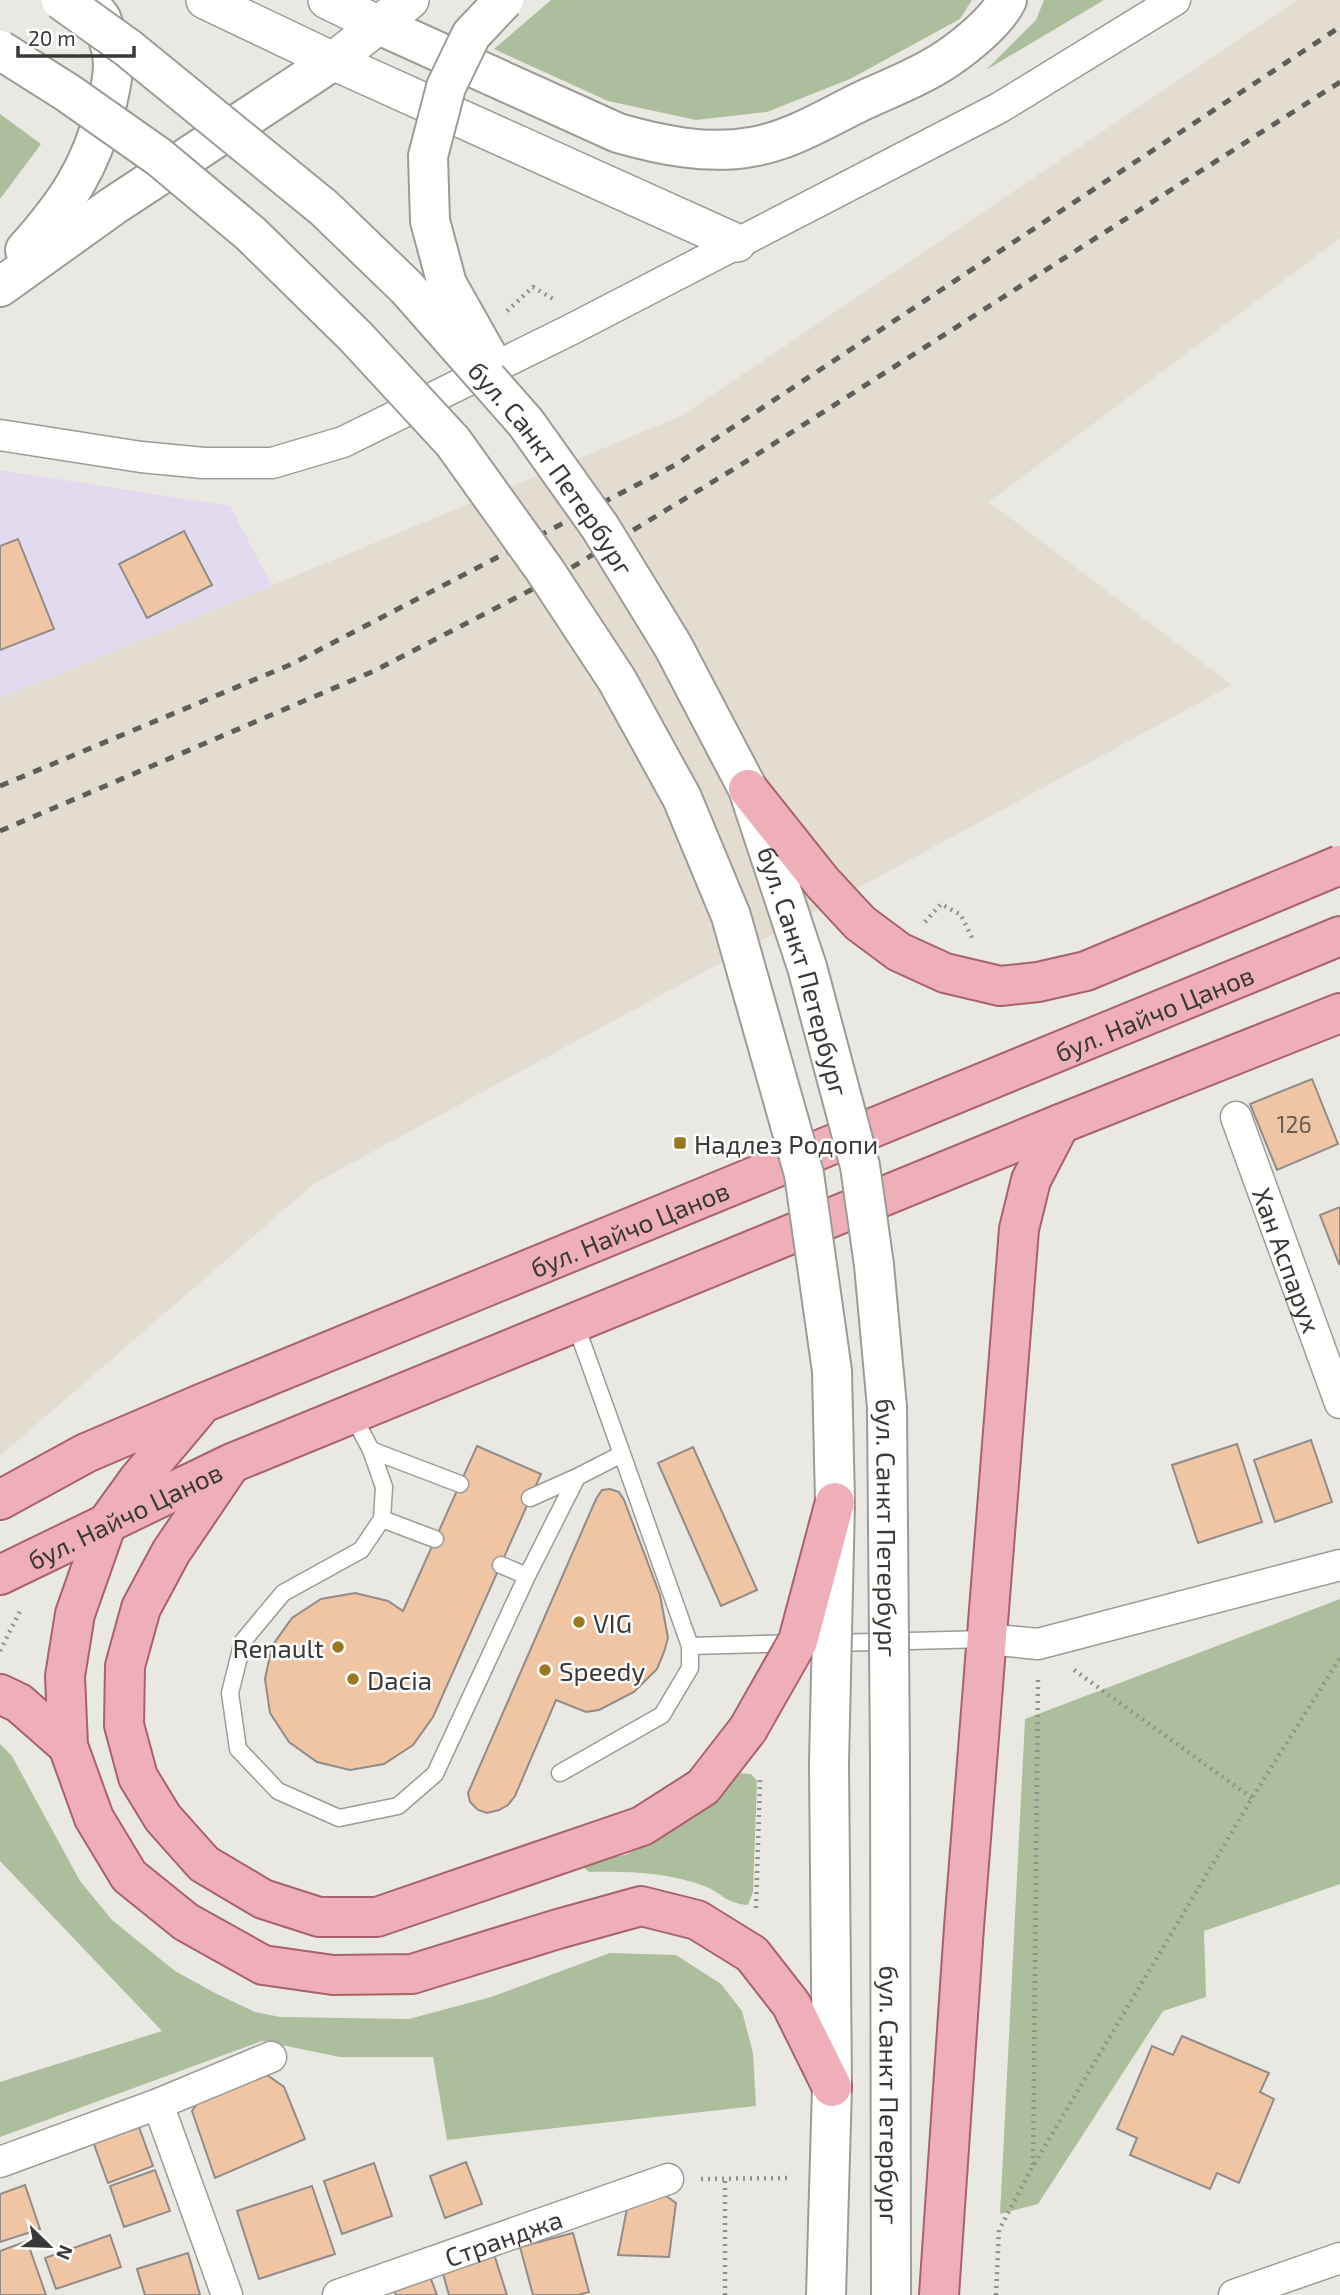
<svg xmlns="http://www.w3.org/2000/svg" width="1340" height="2295" viewBox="0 0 1340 2295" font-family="'Exo 2',sans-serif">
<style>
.built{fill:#e3ddd1}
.industrial{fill:#e2daef}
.green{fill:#adbe9d}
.building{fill:#f0c5a4;stroke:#918c89;stroke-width:2}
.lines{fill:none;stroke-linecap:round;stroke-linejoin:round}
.service-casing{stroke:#9d9b95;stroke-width:19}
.minor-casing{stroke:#9d9b95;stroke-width:33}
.tertiary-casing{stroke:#9d9b95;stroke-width:40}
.secondary-casing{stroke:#9d9b95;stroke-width:42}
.primary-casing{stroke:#a7636c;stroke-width:42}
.path{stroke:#92918d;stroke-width:4.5;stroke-dasharray:2 5;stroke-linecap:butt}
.service{stroke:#fff;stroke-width:16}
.minor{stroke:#fff;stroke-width:30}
.tertiary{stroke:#fff;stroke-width:37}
.secondary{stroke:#fff;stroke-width:38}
.primary{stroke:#eeafb8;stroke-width:38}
.rail{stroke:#5f5e5b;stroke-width:5;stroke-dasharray:9 9;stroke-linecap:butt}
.secondary-bridge-casing{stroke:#9d9b95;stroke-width:42;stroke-linecap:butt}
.primary-bridge-casing{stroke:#a7636c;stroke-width:42;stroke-linecap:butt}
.secondary-bridge{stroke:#fff;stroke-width:38}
.primary-bridge{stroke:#eeafb8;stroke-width:38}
.poi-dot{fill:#987921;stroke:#fff;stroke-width:2.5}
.labels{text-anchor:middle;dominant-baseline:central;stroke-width:5;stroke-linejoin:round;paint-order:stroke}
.number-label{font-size:23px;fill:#685c52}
.street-label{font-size:26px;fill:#3a3937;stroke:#fff}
.poi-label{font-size:26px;fill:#3a3937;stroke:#fff;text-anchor:start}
</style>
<rect width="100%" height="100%" fill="#eae8e2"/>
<!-- built -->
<path class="built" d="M 1297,0 L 1340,0 L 1340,238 L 989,502 L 1232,685 L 315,1183 L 0,1456 L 0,698 L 681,416 Z"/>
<!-- industrial -->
<path class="industrial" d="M 0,470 L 230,506 L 272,586 L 0,698 Z"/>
<!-- green -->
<path class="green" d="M 551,0 L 972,0 L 960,19 L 850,79 L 767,112 L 696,120 L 608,101 L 494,49 Z
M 1044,0 L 1104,0 L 986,70 L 1036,20 Z
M 0,114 L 41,144 L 0,199 Z
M 1340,1599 L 1340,1884 L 1204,1931 L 1206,1997 L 1163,2011 L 1038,2204 L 1000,2214 L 1025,1719 Z
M 0,1744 L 12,1756 L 80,1881 L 112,1920 L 175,1971 L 215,1993 L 255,2012 L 280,2017 L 409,2019 L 491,1997 L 610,1953 L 676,1955 L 721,1984 L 742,2011 L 753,2053 L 756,2106 L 447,2140 L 433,2057 L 340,2057 L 262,2041 L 0,2137 L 0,2082 L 162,2031 L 0,1861 Z
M 735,1773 L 751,1774 L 757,1781 L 753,1892 L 748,1905 C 724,1903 723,1893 704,1886 C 668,1872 626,1871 589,1872 L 579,1863 L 625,1855 L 677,1828 L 715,1796 Z"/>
<!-- building -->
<path class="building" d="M 184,531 L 212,585 L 147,618 L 119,564 Z
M 18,539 L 54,629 L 0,650 L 0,546 Z
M 1312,1079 L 1338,1144 L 1277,1170 L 1250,1104 Z
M 1340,1207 L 1340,1264 L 1339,1264 L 1320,1215 Z
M 1311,1440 L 1332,1502 L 1275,1522 L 1254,1460 Z
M 1237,1444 L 1262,1522 L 1198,1543 L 1172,1465 Z
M 477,1446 L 541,1474 L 433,1717 L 413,1745 L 384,1764 L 350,1770 L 317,1762 L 289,1742 L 270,1713 L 265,1679 L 272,1646 L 292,1618 L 321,1599 L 355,1593 L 388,1601 L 403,1611 Z
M 693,1447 L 757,1590 L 721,1606 L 658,1463 Z
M 610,1489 L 619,1492 L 624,1500 L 660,1595 L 668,1638 L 664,1652 L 657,1669 L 634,1692 L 599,1710 L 586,1712 L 556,1700 L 515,1796 L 508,1805 L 499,1810 L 487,1813 L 478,1810 L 470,1802 L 468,1793 L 596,1499 L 602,1490 Z
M 1182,2036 L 1269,2073 L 1260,2092 L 1274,2099 L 1239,2183 L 1217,2173 L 1210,2189 L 1130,2155 L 1137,2138 L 1117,2129 L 1152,2046 L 1173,2055 Z
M 260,2070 L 284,2087 L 305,2139 L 215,2178 L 192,2111 L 205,2092 Z
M 136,2119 L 153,2166 L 108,2183 L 91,2136 Z
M 466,2162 L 482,2204 L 445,2218 L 430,2176 Z
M 374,2163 L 392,2216 L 342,2234 L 324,2181 Z
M 155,2170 L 170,2211 L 124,2227 L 110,2186 Z
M 25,2185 L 40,2229 L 0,2242 L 0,2194 Z
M 312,2186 L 335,2254 L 259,2279 L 237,2211 Z
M 659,2191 L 676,2203 L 669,2257 L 618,2255 L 628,2203 Z
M 573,2233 L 589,2292 L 578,2295 L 533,2295 L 520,2247 Z
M 110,2235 L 121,2267 L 56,2289 L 45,2258 Z
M 27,2241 L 46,2295 L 0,2295 L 0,2251 Z
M 188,2253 L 200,2295 L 145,2295 L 137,2269 Z
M 494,2254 L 507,2295 L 449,2295 L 442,2270 Z
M 429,2274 L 437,2295 L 396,2295 L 393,2287 Z"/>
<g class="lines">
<!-- service casing -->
<g class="service-casing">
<path id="service" d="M 352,1414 L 371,1450 L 384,1487 L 382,1519 L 361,1550 L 283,1593 L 243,1641 L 230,1693 L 238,1749 L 278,1791 L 339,1818 L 398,1806 L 435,1774 L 527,1576 L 577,1477 L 622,1454 L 575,1323
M 371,1450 L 460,1484
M 530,1498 L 577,1477
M 382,1519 L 435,1539
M 501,1565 L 527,1576
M 832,1643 L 987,1639
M 690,1646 L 796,1643
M 560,1773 L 662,1715 L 690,1668 L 690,1646 L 622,1454"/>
</g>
<!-- minor casing -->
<g class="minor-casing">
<g id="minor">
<path d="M 0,435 L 141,457 L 204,463 L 272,463 L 343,442 L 570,330 L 999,108 L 1175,0"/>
<path id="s1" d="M 1236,1117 L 1340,1403"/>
<path d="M 987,1639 L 1038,1644 L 1340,1565"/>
<path d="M 158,2104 L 227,2295"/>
<path d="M 0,2162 L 158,2104 L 271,2057"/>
<path id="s2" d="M 338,2295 L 668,2179"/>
<path d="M 1234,2295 L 1340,2258"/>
</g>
</g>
<!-- tertiary casing -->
<g class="tertiary-casing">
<path id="tertiary" d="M 205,0 L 333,61 L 737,243
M 327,0 L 377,24
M 333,61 L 410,0"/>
</g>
<!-- secondary casing -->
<g class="secondary-casing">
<g id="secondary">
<path d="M 377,24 L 618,133 C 660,145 707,155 751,147 C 791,141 828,117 864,100 C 888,89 914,79 937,65 C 959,52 996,23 1007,0"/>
<path d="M 25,250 C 66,204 91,168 106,107 C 110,91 115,71 112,54 C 110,42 105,29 101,18 L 97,13"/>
<path d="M 0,287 L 113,206 L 333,61"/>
<path id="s3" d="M 890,1761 L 891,2295"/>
<path d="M 826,2295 L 832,2087 L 829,1763"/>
</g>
</g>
<!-- primary casing -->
<g class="primary-casing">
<g id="primary">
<path d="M 197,1410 L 138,1480 L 107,1523 L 75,1614 L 65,1676 L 68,1746 L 94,1818 L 129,1876 L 186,1922 L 263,1965 L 333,1975 L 412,1974 L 558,1929 L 641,1906 L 697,1920 L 752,1954 L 791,2004 L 832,2087"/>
<path d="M 230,1465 L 171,1552 L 141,1608 L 125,1666 L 124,1725 L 138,1777 L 163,1818 L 204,1864 L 263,1899 L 319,1917 L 377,1917 L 642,1826 L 703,1787 L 748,1729"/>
<path id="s4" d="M 0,1500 L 86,1453 L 203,1403 L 1340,936"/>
<path id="s5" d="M 0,1575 L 232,1463 L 1060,1124 L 1340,1013"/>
<path d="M 0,1694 L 19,1703 L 68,1746"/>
<path d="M 939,2295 L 964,1927 L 1019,1229 L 1031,1180 L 1060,1124"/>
</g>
</g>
<!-- path -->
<path class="path" d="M 507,311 L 533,287 L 553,299
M 925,922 L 941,904 L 961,915 L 973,940
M 0,1651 L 21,1609
M 1074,1670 L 1252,1798
M 756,1908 L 760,1780
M 1033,2165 L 1038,1676
M 701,2179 L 790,2178
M 725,2295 L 725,2179
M 996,2295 L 999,2230 L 1033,2166 L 1252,1798 L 1340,1658"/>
<!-- service -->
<use href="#service" class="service"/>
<!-- minor -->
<use href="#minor" class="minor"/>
<!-- tertiary -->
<use href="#tertiary" class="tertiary"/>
<!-- secondary -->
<use href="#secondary" class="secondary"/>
<!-- primary -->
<use href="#primary" class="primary"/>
<!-- rail -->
<path class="rail" d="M 0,786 L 292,664 L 677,464 L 1340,27
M 0,831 L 374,671 L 556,577 L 742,464 L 1340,82"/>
<!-- secondary-bridge casing -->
<g class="secondary-bridge-casing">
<g id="secondary-bridge">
<path id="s6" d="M 61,0 L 128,48 L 324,208 L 407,288 L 526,423 L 600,527 L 673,646 L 748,789 L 807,967 L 860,1166 L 874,1265 L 887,1407 L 890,1761"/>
<path d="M 0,50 L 68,93 L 159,157 L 251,234 L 356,337 L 453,442 L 544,569 L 617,680 L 682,798 L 731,916 L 804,1174 L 832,1371 L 835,1502 L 829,1763"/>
<path d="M 487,355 L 447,284 L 430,221 L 428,156 L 446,87 L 471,35 L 504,0"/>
</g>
</g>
<!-- primary-bridge casing -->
<g class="primary-bridge-casing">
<path id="primary-bridge" d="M 748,789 L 822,882 L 860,923 L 899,952 L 945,973 L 1000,986 L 1038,982 L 1086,971 L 1340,865
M 748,1729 L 798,1641 L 835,1502"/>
</g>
<!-- secondary-bridge -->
<use href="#secondary-bridge" class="secondary-bridge"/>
<!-- primary-bridge -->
<use href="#primary-bridge" class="primary-bridge"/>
</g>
<!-- markers -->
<g class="poi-dot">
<rect x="673" y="1136" width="14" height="14" rx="3.5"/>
<circle cx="579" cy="1622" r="7"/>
<circle cx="338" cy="1647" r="7"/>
<circle cx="545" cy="1670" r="7"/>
<circle cx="353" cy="1679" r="7"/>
</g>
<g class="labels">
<!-- number labels -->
<g class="number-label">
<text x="1294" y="1124">126</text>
</g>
<!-- street labels -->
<g class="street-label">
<text stroke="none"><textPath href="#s6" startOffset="682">бул. Санкт Петербург</textPath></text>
<text stroke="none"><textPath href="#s6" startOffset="1250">бул. Санкт Петербург</textPath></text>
<text stroke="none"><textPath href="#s4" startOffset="1253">бул. Найчо Цанов</textPath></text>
<text stroke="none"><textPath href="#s4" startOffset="686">бул. Найчо Цанов</textPath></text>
<text stroke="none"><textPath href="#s1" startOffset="152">Хан Аспарух</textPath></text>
<text stroke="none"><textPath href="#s5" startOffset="138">бул. Найчо Цанов</textPath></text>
<text stroke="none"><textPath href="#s6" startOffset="1816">бул. Санкт Петербург</textPath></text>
<text stroke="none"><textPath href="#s3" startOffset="334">бул. Санкт Петербург</textPath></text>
<text stroke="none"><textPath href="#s2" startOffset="175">Странджа</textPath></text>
</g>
<!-- poi labels -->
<g class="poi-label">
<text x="694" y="1143">Надлез Родопи</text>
<text x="593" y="1622">VIG</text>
<text x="324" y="1647" text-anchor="end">Renault</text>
<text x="559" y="1670">Speedy</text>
<text x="367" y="1679">Dacia</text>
</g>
</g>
<!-- north arrow -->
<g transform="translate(49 2246) rotate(113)" stroke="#ffffff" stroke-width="5" paint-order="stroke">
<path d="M0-5L12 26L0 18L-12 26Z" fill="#3a3937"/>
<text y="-10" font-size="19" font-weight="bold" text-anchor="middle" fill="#3a3937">N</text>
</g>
<!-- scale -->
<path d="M18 46v10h116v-10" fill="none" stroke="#3a3937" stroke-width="3.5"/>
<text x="28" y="46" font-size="21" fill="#3a3937" stroke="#ffffff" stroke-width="5" paint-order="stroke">20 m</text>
</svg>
